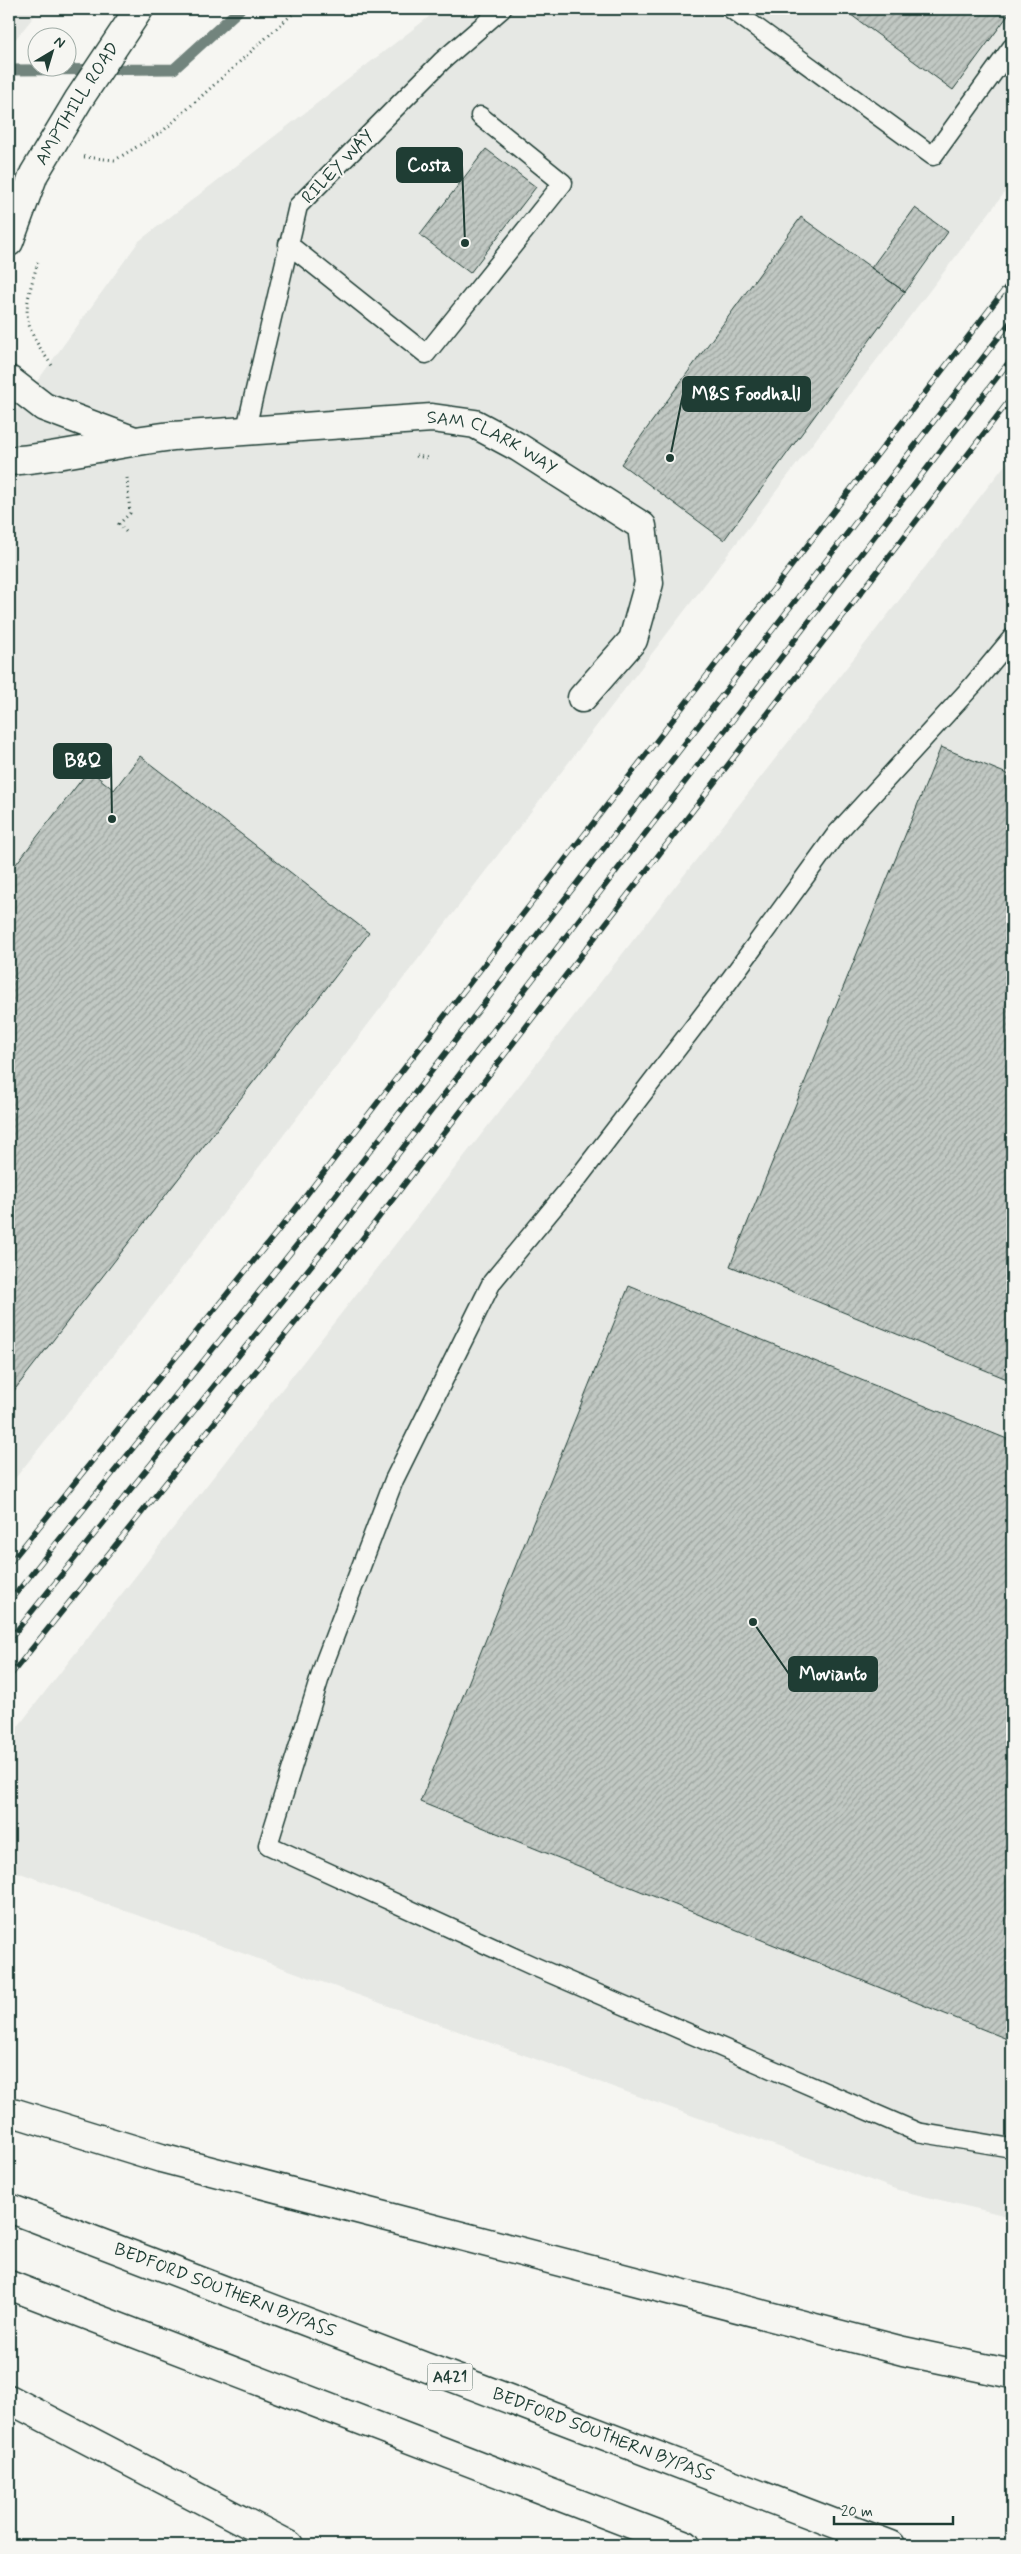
<svg xmlns="http://www.w3.org/2000/svg" width="1021" height="2554" viewBox="0 0 1021 2554" font-family="Mynerve,sans-serif">
<style>
.built{fill:#e6e8e4}
.lines{fill:none;stroke-linecap:round;stroke-linejoin:round}
.stream{stroke:#72847d;stroke-width:11}
.building{fill:url(#building-hatch);stroke:#1f3d34}
.lane-casing{stroke:#1f3d34;stroke-width:21}
.street-casing{stroke:#1f3d34;stroke-width:31}
.secondary-casing{stroke:#1f3d34;stroke-width:31}
.highway-casing{stroke:#1f3d34;stroke-width:31}
.path{stroke:#1f3d34;stroke-width:3;stroke-dasharray:1 4;stroke-linecap:butt}
.lane{stroke:#f6f6f2;stroke-width:18}
.street{stroke:#f6f6f2;stroke-width:28}
.secondary{stroke:#f6f6f2;stroke-width:28}
.highway{stroke:#f6f6f2;stroke-width:28}
.rail-casing{stroke:#1f3d34;stroke-width:5.5}
.rail{stroke:#f6f6f2;stroke-width:4;stroke-dasharray:11;stroke-linecap:butt}
.labels{text-anchor:middle;dominant-baseline:central;stroke-width:4.5;stroke-linejoin:round;paint-order:stroke}
.shield{fill:#f6f6f2;stroke:#60746d;stroke-width:1}
.shield-label{font-size:16px;font-weight:bold;fill:#1f3d34}
.street-label{font-size:18px;fill:#1f3d34;stroke:#f6f6f2}
.leader{fill:none;stroke:#1f3d34;stroke-width:2}
.callout-dot{fill:#1f3d34;stroke:#f6f6f2;stroke-width:2}
.callout{fill:#1f3d34;stroke:#1f3d34;stroke-width:2}
.callout-label{font-size:19px;text-anchor:middle;font-weight:bold;fill:#fff}
</style>
<defs>
<pattern id="building-hatch" width="6" height="6" patternUnits="userSpaceOnUse" patternTransform="scale(1.25)"><rect width="6" height="6" fill="#c1c8c3"/><path d="M-1 1l2-2M0 6l6-6M5 7l2-2" fill="none" stroke="#9ca49f"/></pattern>
</defs>
<rect width="100%" height="100%" fill="#f6f6f2"/>
<filter id="ink" filterUnits="userSpaceOnUse"><feTurbulence type="fractalNoise" baseFrequency=".02" numOctaves="2"/><feDisplacementMap in="SourceGraphic" scale="10" xChannelSelector="R" yChannelSelector="G"/><feConvolveMatrix kernelMatrix="1 2 1 2 8 2 1 2 1" color-interpolation-filters="sRGB"/></filter>
<g filter="url(#ink)">
<!-- built -->
<path class="built" d="M 9,9 L 40,9 L 9,47 Z
M 439,9 L 1012,9 L 1012,183 L 158,1299 L 9,1486 L 9,420 L 139,241 Z
M 1012,456 L 1012,2217 L 898,2190 L 9,1869 L 9,1738 Z"/>
<g class="lines">
<!-- stream -->
<path class="stream" d="M 9,70 L 174,69 L 240,9"/>
</g>
<!-- building -->
<path class="building" d="M 843,9 L 1012,9 L 1012,10 L 953,90 Z
M 486,149 L 536,187 L 470,273 L 420,235 Z
M 915,208 L 948,232 L 905,292 L 871,268 Z
M 801,217 L 905,292 L 724,540 L 621,464 Z
M 941,747 L 1012,776 L 1012,1381 L 730,1266 Z
M 140,756 L 369,933 L 9,1397 L 9,873 L 89,770 L 114,790 Z
M 629,1286 L 1012,1441 L 1012,2041 L 420,1802 Z"/>
<g class="lines">
<!-- lane casing -->
<g class="lane-casing">
<path id="lane" d="M 731,9 L 933,156 L 1012,47
M 288,244 L 426,354 L 563,183 L 480,116
M 245,433 L 298,206 L 442,61 L 502,9
M 1012,638 L 973,685 L 837,833 L 729,981 L 578,1178 L 492,1282 L 394,1480 L 325,1661 L 268,1845 L 531,1965 L 917,2132 L 1012,2148"/>
</g>
<!-- street casing -->
<g class="street-casing">
<g id="street">
<path d="M 9,380 L 44,407 L 132,440"/>
<path id="s1" d="M 9,461 C 64,457 118,442 173,436 L 432,418 L 475,424 L 518,447 L 642,526 L 649,583 L 633,640 L 582,698"/>
</g>
</g>
<!-- secondary casing -->
<g class="secondary-casing">
<g id="secondary">
<path id="s2" d="M 9,242 L 34,174 L 79,99 L 139,9"/>
</g>
</g>
<!-- highway casing -->
<g class="highway-casing">
<g id="highway">
<path d="M 9,2111 L 161,2158 L 903,2351 L 1012,2374"/>
<path id="s3" d="M 9,2208 L 891,2545"/>
<path d="M 9,2285 L 686,2545"/>
<path d="M 9,2399 L 289,2545"/>
</g>
</g>
<!-- path -->
<path class="path" d="M 84,157 L 115,160 L 163,131 L 298,9
M 38,262 C 22,315 21,322 53,367
M 416,456 L 428,458
M 127,478 L 130,513 L 119,524 L 128,534"/>
<!-- lane -->
<use href="#lane" class="lane"/>
<!-- street -->
<use href="#street" class="street"/>
<!-- secondary -->
<use href="#secondary" class="secondary"/>
<!-- highway -->
<use href="#highway" class="highway"/>
<!-- rail casing -->
<g class="rail-casing">
<path id="rail" d="M 9,1564 L 294,1211 L 1012,280
M 9,1602 L 312,1226 L 1012,320
M 9,1640 L 331,1241 L 1012,358
M 9,1677 L 349,1256 L 1012,397"/>
</g>
<!-- rail -->
<use href="#rail" class="rail"/>
</g>
</g>
<g class="labels">
<!-- shield labels -->
<rect class="shield" x="427.5" y="2363.5" width="45" height="27" rx="4"/>
<g class="shield-label">
<text x="450" y="2377">A421</text>
</g>
<!-- street labels -->
<g class="street-label">
<text stroke="none"><textPath href="#s2" startOffset="155">AMPTHILL ROAD</textPath></text>
<text transform="translate(338 167) rotate(-46)">RILEY WAY</text>
<text stroke="none"><textPath href="#s1" startOffset="491">SAM CLARK WAY</textPath></text>
<text stroke="none"><textPath href="#s3" startOffset="231">BEDFORD SOUTHERN BYPASS</textPath></text>
<text stroke="none"><textPath href="#s3" startOffset="636">BEDFORD SOUTHERN BYPASS</textPath></text>
</g>
</g>
<!-- callouts -->
<path class="leader" d="M465 243L462 165M670 458L683 394M112 819L111 761M753 1622L789 1674"/>
<g class="callout-dot">
<circle cx="465" cy="243" r="5"/>
<circle cx="670" cy="458" r="5"/>
<circle cx="112" cy="819" r="5"/>
<circle cx="753" cy="1622" r="5"/>
</g>
<g class="callout">
<rect x="397" y="148" width="65" height="34" rx="5"/>
<rect x="683" y="377" width="127" height="34" rx="5"/>
<rect x="54" y="744" width="57" height="34" rx="5"/>
<rect x="789" y="1657" width="88" height="34" rx="5"/>
</g>
<g class="callout-label">
<text x="429" y="171">Costa</text>
<text x="746" y="400">M&amp;S Foodhall</text>
<text x="83" y="767">B&amp;Q</text>
<text x="833" y="1680">Movianto</text>
</g>
<!-- margin -->
<rect width="1021" height="2554" fill="none" stroke="#f6f6f2" stroke-width="30"/>
<rect x="15" y="15" width="991" height="2524" fill="none" stroke="#1f3d34" stroke-width="2" filter="url(#ink)"/>
<!-- north arrow -->
<g transform="translate(52 52) rotate(38)"><circle r="24" fill="#f6f6f2" stroke="#a0aca6"/>
<path d="M0-4L9 19L0 12L-9 19Z" fill="#1f3d34"/>
<text y="-8" font-size="14" font-weight="bold" text-anchor="middle" fill="#1f3d34">N</text>
</g>
<!-- scale -->
<path d="M834 2516v8h119v-8" fill="none" stroke="#1f3d34" stroke-width="2.5"/>
<text x="841" y="2516" font-size="15" fill="#1f3d34" stroke="#f6f6f2" stroke-width="4" paint-order="stroke">20 m</text>
</svg>
